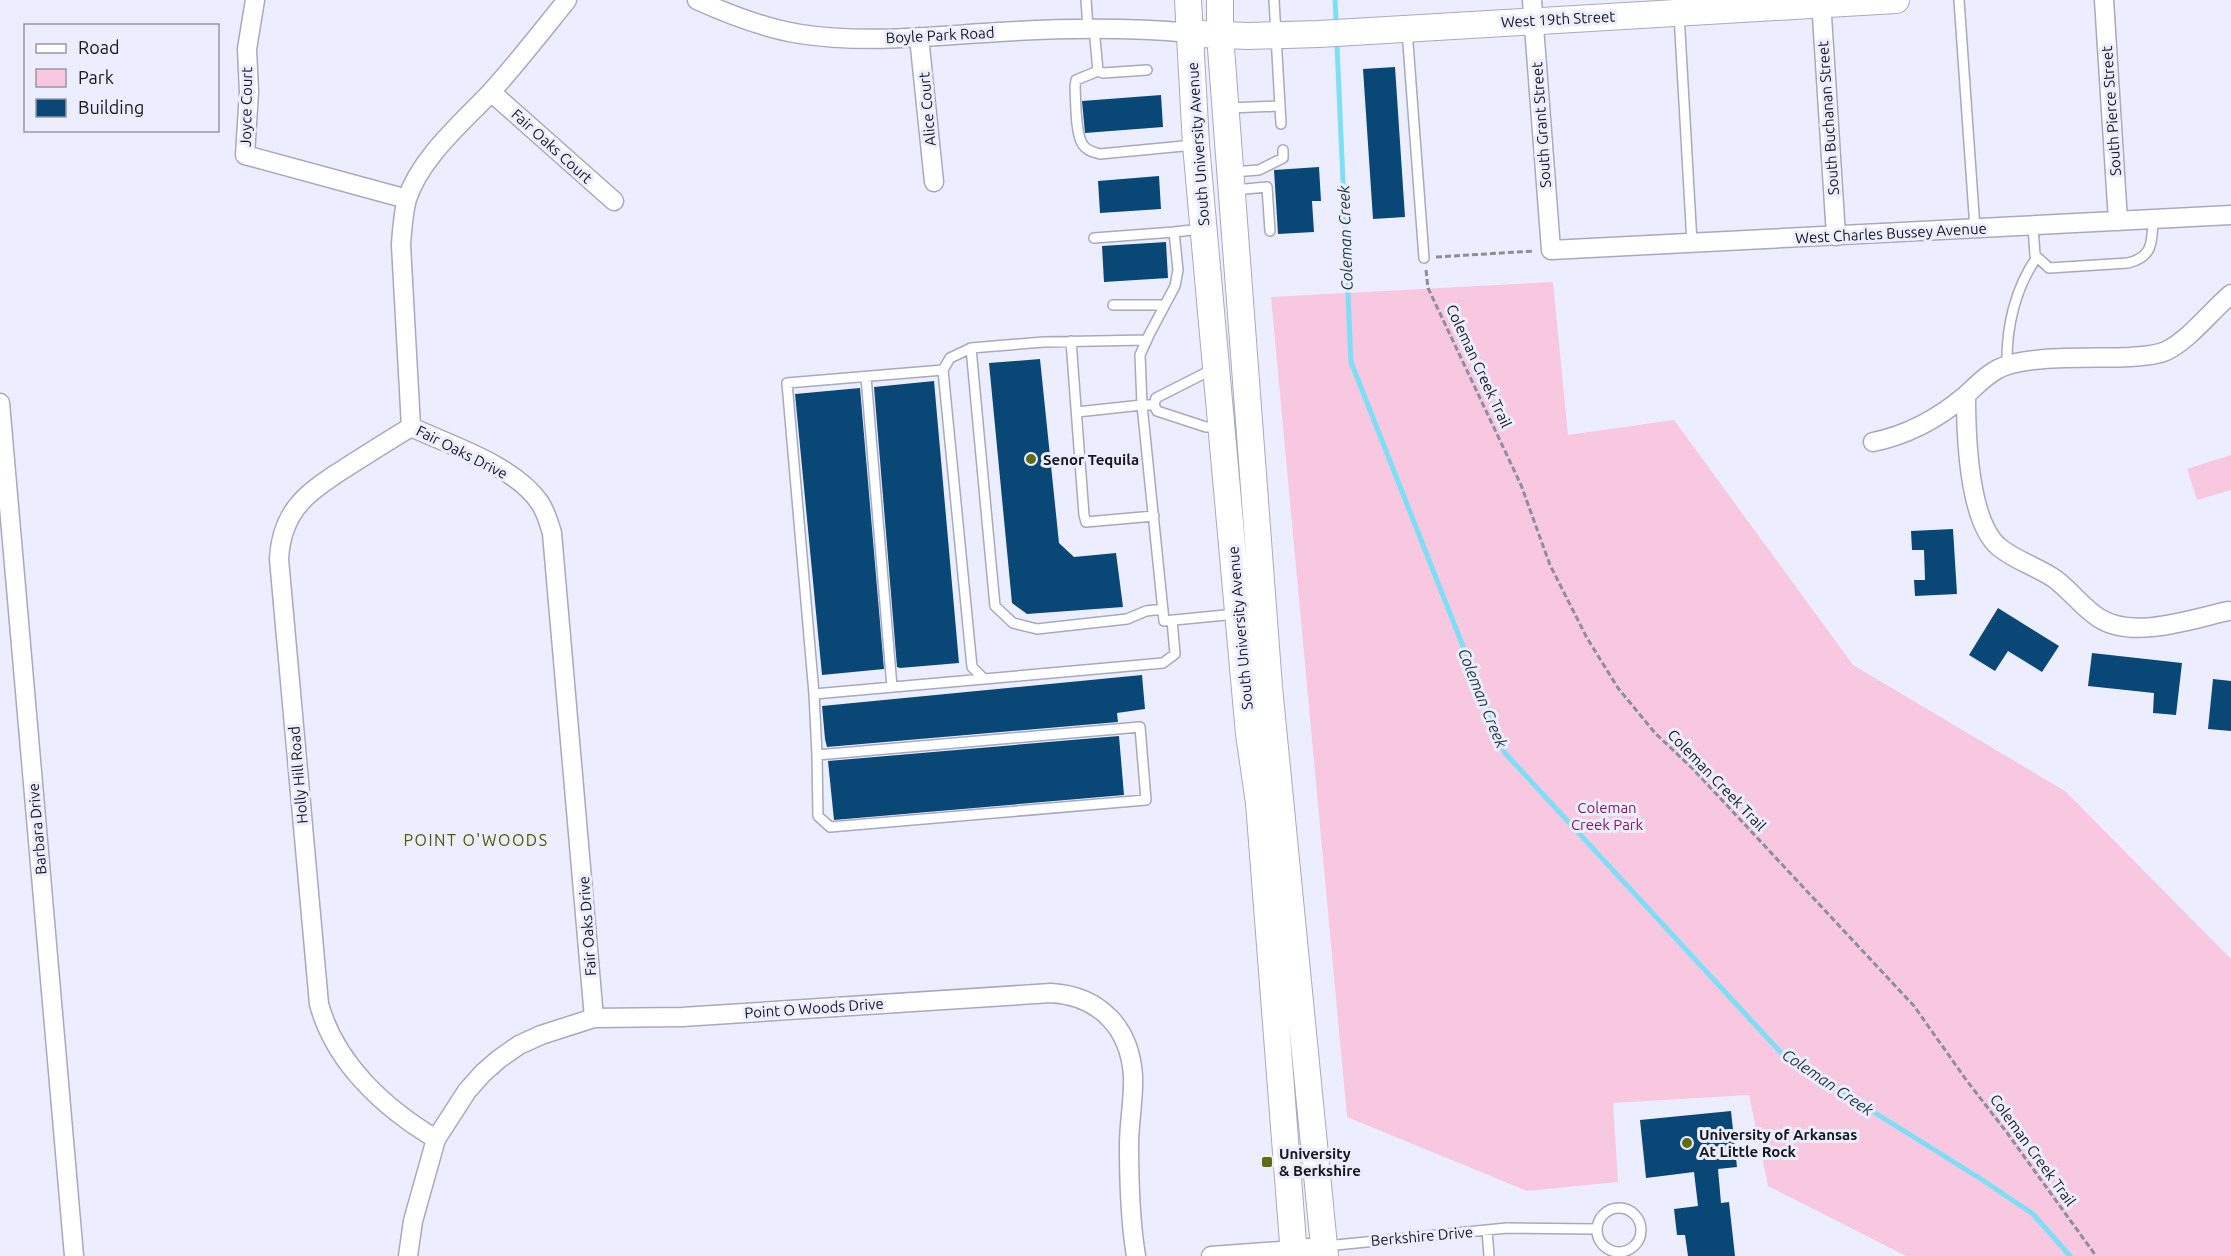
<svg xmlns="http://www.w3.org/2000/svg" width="2231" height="1256" viewBox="0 0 2231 1256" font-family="Ubuntu,sans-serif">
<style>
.green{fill:#f7c8e0}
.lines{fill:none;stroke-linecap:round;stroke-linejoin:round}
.stream{stroke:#7ddff6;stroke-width:5}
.building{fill:#094876}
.lane-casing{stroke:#a7a9bd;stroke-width:12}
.street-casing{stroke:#a7a9bd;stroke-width:21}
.secondary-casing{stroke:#a7a9bd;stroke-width:28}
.path{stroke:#8d8e9b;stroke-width:3;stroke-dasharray:6 3;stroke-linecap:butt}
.lane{stroke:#fff;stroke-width:9}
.street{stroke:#fff;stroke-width:18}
.secondary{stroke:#fff;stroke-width:26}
.poi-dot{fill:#606b12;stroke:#eceeff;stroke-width:2}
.labels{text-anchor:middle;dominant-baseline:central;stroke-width:6;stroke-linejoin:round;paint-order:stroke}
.street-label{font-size:15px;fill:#16171e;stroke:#eceeff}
.poi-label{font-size:15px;font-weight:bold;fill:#16171e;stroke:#eceeff;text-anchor:start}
.park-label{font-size:15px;fill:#7e175b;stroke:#eceeff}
.water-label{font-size:16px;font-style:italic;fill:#22393f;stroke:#eceeff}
.neighbourhood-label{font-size:16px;letter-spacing:1.5px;fill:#4e5801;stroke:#eceeff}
</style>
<rect width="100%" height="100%" fill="#eceeff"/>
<!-- green -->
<path class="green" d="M 1553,282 L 1568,435 L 1674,420 L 1853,665 L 2065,791 L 2231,959 L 2231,1256 L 1906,1256 L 1768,1186 L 1749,1095 L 1613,1103 L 1618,1182 L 1527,1191 L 1347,1117 L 1271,297 Z
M 2231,455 L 2231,490 L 2197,500 L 2187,469 Z"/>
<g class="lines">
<!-- stream -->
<path class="stream" d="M 1335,0 L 1336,18
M 1337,46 L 1351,362 L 1505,753 L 1784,1056 L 1981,1179 L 2033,1214 L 2070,1256"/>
</g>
<!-- building -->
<path class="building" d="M 1395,67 L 1405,217 L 1373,219 L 1363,69 Z
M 1161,95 L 1163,127 L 1085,133 L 1082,101 Z
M 1319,167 L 1321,201 L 1312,201 L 1314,232 L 1278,234 L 1274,170 Z
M 1159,176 L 1161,209 L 1100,213 L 1098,181 Z
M 1166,242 L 1168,278 L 1104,282 L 1102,246 Z
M 1040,359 L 1059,543 L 1074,557 L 1116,553 L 1123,607 L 1027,614 L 1012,603 L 989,363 Z
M 934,381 L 959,663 L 900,668 L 897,667 L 874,387 Z
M 860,388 L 884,669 L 822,675 L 795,394 Z
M 1953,529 L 1957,594 L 1915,596 L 1914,580 L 1925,580 L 1924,550 L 1912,550 L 1911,531 Z
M 1998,608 L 2059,646 L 2042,672 L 2008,651 L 1995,671 L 1969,655 Z
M 2092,653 L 2182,663 L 2176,715 L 2153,713 L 2154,693 L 2088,686 Z
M 1142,675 L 1145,709 L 1117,713 L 1118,722 L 827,747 L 825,739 L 822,706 Z
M 2213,679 L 2231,681 L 2231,731 L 2208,729 Z
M 1119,736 L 1124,795 L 834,820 L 828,761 Z
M 1731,1111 L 1737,1167 L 1718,1169 L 1721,1203 L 1729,1202 L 1735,1256 L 1688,1256 L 1685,1235 L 1677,1235 L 1674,1209 L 1698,1206 L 1694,1172 L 1646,1178 L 1640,1120 Z"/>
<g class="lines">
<!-- lane casing -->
<g class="lane-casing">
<path id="lane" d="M 1086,0 L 1088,28
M 1274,0 L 1281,124
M 1959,0 L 1975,229
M 1679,14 L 1692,243
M 1094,28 L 1098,71 L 1103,73 L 1147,70
M 1407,30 L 1424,258
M 1098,71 L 1076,80 L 1075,87 C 1076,101 1075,134 1083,145 C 1087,151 1094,152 1100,154 L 1194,145
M 1228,108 L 1279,106
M 1232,172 L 1259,170 L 1283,158 L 1283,150
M 1234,190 L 1267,187 L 1270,231
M 2033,226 L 2035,255 L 2049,268 L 2128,263 C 2153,257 2152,242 2153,220
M 1094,238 L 1174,232
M 1113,305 L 1164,305
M 1147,340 L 1044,342 L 971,348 L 950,358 L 943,370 L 972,667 L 984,679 L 1163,663 L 1175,654 L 1172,620
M 1071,341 L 1084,515 L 1086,522 L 1154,516
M 971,348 L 995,606 L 1013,623 L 1037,629 L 1127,619 L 1146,611 L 1163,609
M 2007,366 C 2006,328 2015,288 2037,257
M 1215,368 L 1156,398 L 1154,405 L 1157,411 L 1206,427 L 1220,427
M 943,370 L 787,383 L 814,694 L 984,679
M 866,377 L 892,687
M 1154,405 L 1142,405 L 1164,621 L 1236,614
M 1077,412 L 1142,405 L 1140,355 L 1149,335 L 1175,286 L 1178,270 L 1174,232 L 1201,229
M 814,694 L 817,755 L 1140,727 L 1146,800 L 830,827 L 818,816 L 817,755
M1597 1230a22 22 0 1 1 44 0a22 22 0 1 1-44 0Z
M 1487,1230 L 1489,1256
M 1326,1246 L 1507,1228 L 1597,1229"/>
</g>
<!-- street casing -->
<g class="street-casing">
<path id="street" d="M 255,0 L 247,49 L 249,92 L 245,155 L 407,199
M 697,0 C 730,15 763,28 800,34 C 865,44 933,36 999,32 C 1063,28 1126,27 1190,33
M 1532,0 L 1551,250 L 2231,215
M 1821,0 L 1836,236
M 2104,0 L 2118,221
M 919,37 L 934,182
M 491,92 L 614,201
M 1966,395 C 1966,434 1968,521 1999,547 C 2016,561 2038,567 2055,579 C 2071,591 2083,608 2099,618 C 2133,640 2192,619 2228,611
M 0,403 L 74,1256
M 411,427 C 386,442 361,458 336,474 C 323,483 310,491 300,503 C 286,519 280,539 279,559 L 319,1004 C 335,1063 384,1108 436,1139
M 411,427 C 452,446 514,465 540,503 C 546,512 549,523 552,533 L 594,1018
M 411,427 L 401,245 C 402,230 403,214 407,199 C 420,158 463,122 491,92 C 518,62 542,31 567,0
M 1873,442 C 1908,435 1940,417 1966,395 C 1976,386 1986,375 1998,369 C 2026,354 2096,359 2130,357 C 2141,356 2155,356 2166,351 C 2189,340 2211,311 2231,294
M 408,1256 L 413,1221 L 436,1139 L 467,1091 L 483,1073 L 499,1059 L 519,1045 L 541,1035 L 594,1018 L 682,1017 L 1051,993 C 1100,996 1130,1028 1133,1076 C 1134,1099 1129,1122 1129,1145 C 1129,1182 1130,1220 1136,1256
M 1211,1256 L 1294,1250 L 1324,1246"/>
</g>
<!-- secondary casing -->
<g class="secondary-casing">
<path id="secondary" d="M 1188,0 L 1196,145 L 1249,734 L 1259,803 L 1294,1256
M 1220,0 L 1220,35 L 1269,687 L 1325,1256
M 1202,34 L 1248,36 L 1319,34 L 1896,0"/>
</g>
<!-- path -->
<path class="path" d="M 1436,257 L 1534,251
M 1426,270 L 1428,288 L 1521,485 L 1550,565 L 1587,638 L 1618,688 L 1655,733 L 1693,769 L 1914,1006 L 1967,1081 L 2005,1130 L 2096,1256"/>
<!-- lane -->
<use href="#lane" class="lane"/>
<!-- street -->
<use href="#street" class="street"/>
<!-- secondary -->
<use href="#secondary" class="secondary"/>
</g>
<!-- markers -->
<g class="poi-dot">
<circle cx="1031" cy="459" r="6"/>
<circle cx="1687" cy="1143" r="6"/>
<rect x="1261" y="1156" width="12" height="12" rx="3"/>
</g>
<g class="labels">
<!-- street labels -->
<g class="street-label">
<text transform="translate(1558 19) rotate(-3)">West 19th Street</text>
<text transform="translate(940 35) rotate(-3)">Boyle Park Road</text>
<text transform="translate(246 107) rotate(-89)">Joyce Court</text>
<text transform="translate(927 109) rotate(-95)">Alice Court</text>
<text transform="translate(2111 111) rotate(-94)">South Pierce Street</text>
<text transform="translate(1828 118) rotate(-94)">South Buchanan Street</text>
<text transform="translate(1541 125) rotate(-94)">South Grant Street</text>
<text transform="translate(1198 144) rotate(-94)">South University Avenue</text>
<text transform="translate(552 146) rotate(42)">Fair Oaks Court</text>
<text transform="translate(1891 233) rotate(-3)">West Charles Bussey Avenue</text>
<text transform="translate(1479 366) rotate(65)">Coleman Creek Trail</text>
<text transform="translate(462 452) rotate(27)">Fair Oaks Drive</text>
<text transform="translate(1240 628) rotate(-95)">South University Avenue</text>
<text transform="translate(298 775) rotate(-95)">Holly Hill Road</text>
<text transform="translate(1717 780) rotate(46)">Coleman Creek Trail</text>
<text transform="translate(37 829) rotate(-95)">Barbara Drive</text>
<text transform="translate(587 926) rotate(-94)">Fair Oaks Drive</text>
<text transform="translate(814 1008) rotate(-4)">Point O Woods Drive</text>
<text transform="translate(2033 1150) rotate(54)">Coleman Creek Trail</text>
<text transform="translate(1422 1236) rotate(-5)">Berkshire Drive</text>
</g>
<!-- poi labels -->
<g class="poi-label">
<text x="1043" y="459">Senor Tequila</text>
<text x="1699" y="1134">University of Arkansas<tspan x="1699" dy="17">At Little Rock</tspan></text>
<text x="1279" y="1153">University<tspan x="1279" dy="17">&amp; Berkshire</tspan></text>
</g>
<!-- park labels -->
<g class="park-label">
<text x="1607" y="807">Coleman<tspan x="1607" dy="17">Creek Park</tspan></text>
</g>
<!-- water labels -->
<g class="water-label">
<text transform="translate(1345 238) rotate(-92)">Coleman Creek</text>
<text transform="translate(1483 698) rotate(68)">Coleman Creek</text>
<text transform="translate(1828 1082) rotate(34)">Coleman Creek</text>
</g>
<!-- neighbourhood labels -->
<g class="neighbourhood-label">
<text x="476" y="840">POINT O'WOODS</text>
</g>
</g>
<!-- legend -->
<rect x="24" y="24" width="195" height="108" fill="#eceeff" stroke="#9698a5" stroke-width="1.5"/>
<rect x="36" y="44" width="30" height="9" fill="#ffffff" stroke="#9698a5" stroke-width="1.5"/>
<text x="78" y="54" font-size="18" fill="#16171e">Road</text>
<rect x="36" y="69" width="30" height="18" fill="#f7c8e0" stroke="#9698a5" stroke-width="1.5"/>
<text x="78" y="84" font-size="18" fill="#16171e">Park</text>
<rect x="36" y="99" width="30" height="18" fill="#094876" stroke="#9698a5" stroke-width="1.5"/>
<text x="78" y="114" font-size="18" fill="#16171e">Building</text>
</svg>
